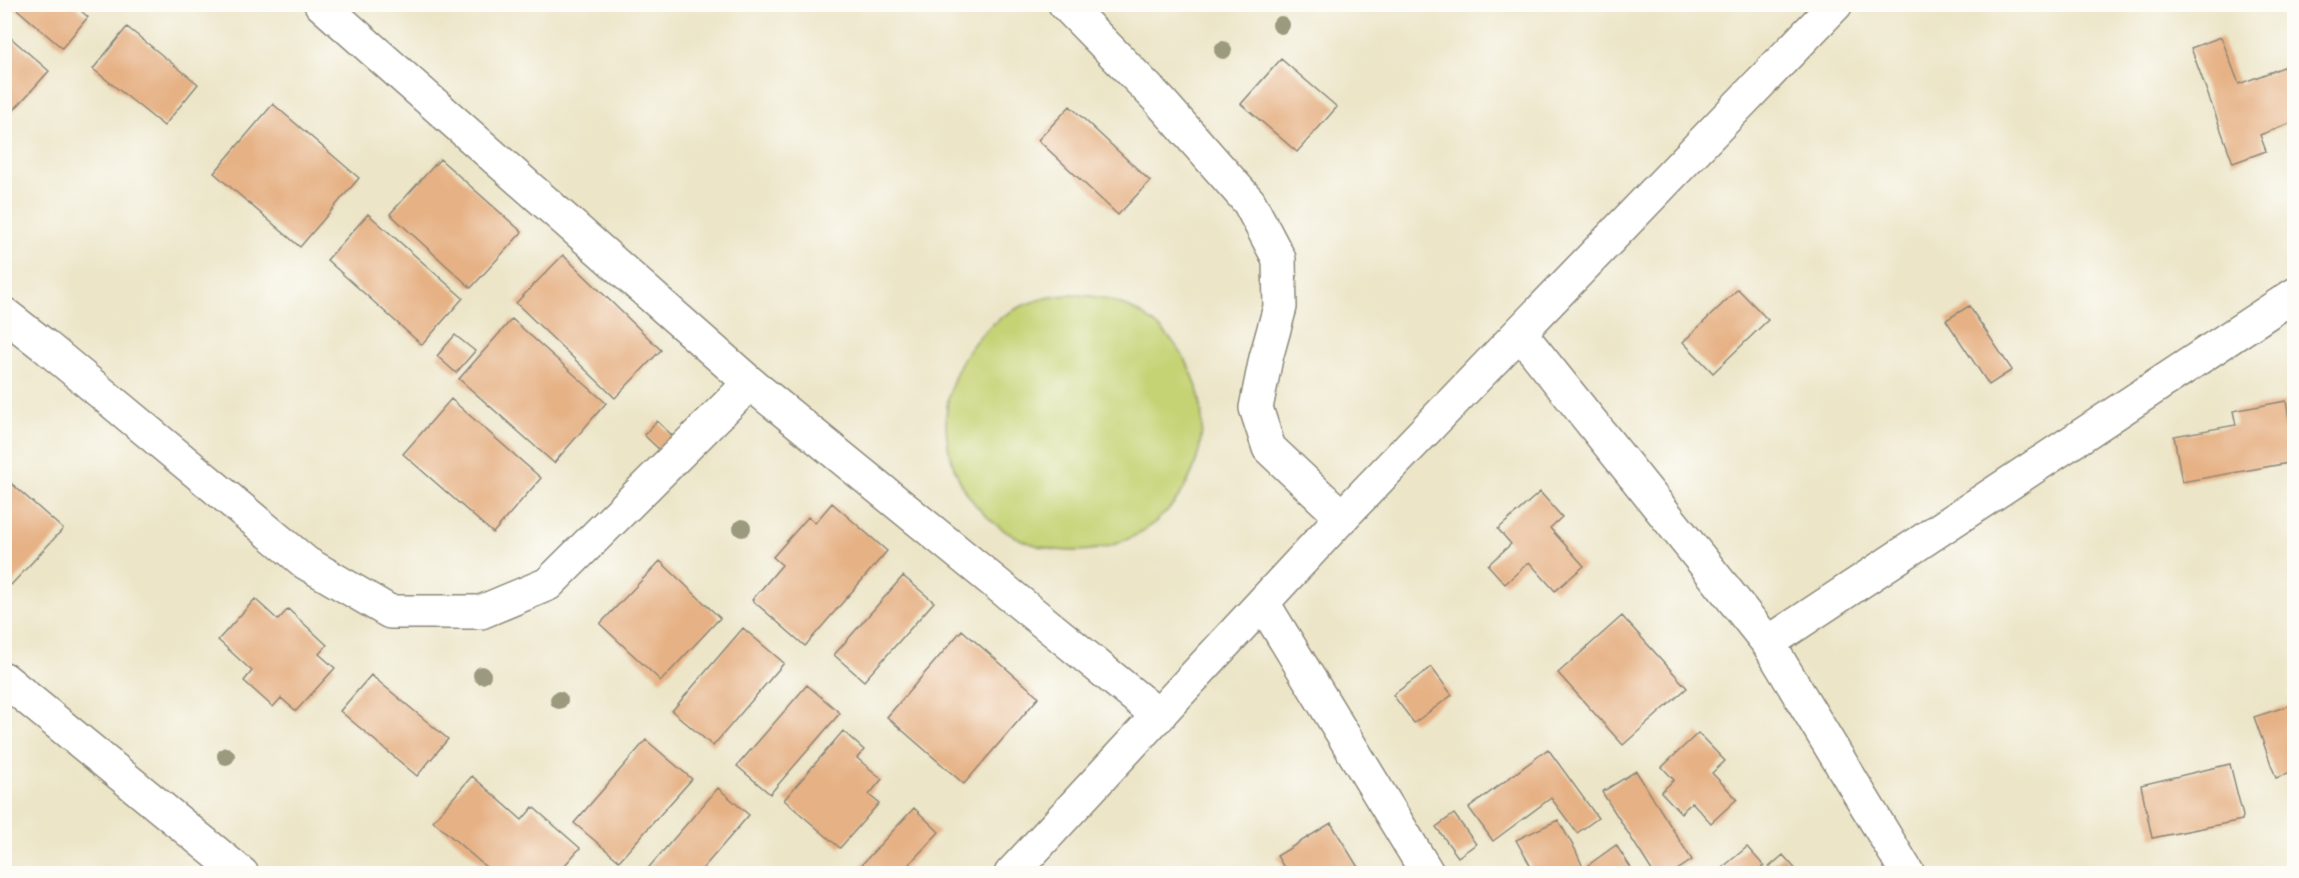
<svg xmlns="http://www.w3.org/2000/svg" width="2299" height="878" viewBox="0 0 2299 878" font-family="'Playpen Sans',sans-serif">
<style>
.green{fill:#c5d375;stroke:#787f50;stroke-width:1.5}
.building{fill:#e6b184}
.lines{fill:none;stroke-linecap:round;stroke-linejoin:round}
.minor-casing{stroke:#8c887a;stroke-width:36}
.tertiary-casing{stroke:#8c887a;stroke-width:36}
.minor{stroke:#fff;stroke-width:33}
.tertiary{stroke:#fff;stroke-width:33}
.tree{fill:#9b9a7e}
</style>
<rect width="100%" height="100%" fill="#fdfcf7"/>
<filter id="ink" filterUnits="userSpaceOnUse"><feTurbulence type="fractalNoise" baseFrequency=".0167" numOctaves="2"/><feDisplacementMap in="SourceGraphic" scale="12" xChannelSelector="R" yChannelSelector="G"/><feConvolveMatrix kernelMatrix="1 2 1 2 8 2 1 2 1" color-interpolation-filters="sRGB"/></filter>
<filter id="wash" filterUnits="userSpaceOnUse"><feTurbulence type="fractalNoise" baseFrequency=".008" numOctaves="4" result="noise"/><feDisplacementMap in="SourceGraphic" scale="24" xChannelSelector="R" yChannelSelector="G"/><feGaussianBlur stdDeviation="1.35" result="paint"/><feColorMatrix in="noise" values="0 0 0 0 0 0 0 0 0 0 0 0 0 0 0 0 0 1.4 0 .05"/><feComposite in="paint" operator="in"/></filter>
<g filter="url(#wash)">
<rect width="100%" height="100%" fill="#ece5c8"/>
<!-- green -->
<path class="green" d="M946 423a128 128 0 1 1 256 0a128 128 0 1 1-256 0Z"/>
<g id="blocks">
<!-- building -->
<path class="building" d="M 11,4 L 73,4 L 88,17 L 62,48 Z
M 127,27 L 198,84 L 164,126 L 93,69 Z
M 4,32 L 49,71 L 4,121 Z
M 2221,37 L 2239,84 L 2294,63 L 2294,122 L 2260,135 L 2266,151 L 2233,163 L 2191,48 Z
M 1281,59 L 1337,107 L 1297,152 L 1241,104 Z
M 273,104 L 359,178 L 300,247 L 214,173 Z
M 1070,106 L 1150,181 L 1118,215 L 1038,140 Z
M 440,159 L 522,232 L 471,288 L 390,214 Z
M 368,214 L 463,298 L 422,345 L 327,260 Z
M 563,255 L 661,350 L 615,398 L 516,303 Z
M 1738,289 L 1768,320 L 1713,373 L 1683,342 Z
M 1969,306 L 2012,370 L 1989,385 L 1946,320 Z
M 512,319 L 606,403 L 554,463 L 459,379 Z
M 455,335 L 475,351 L 456,373 L 437,356 Z
M 451,399 L 541,478 L 493,533 L 403,454 Z
M 2286,401 L 2294,448 L 2294,462 L 2182,482 L 2174,436 L 2236,425 L 2233,411 Z
M 657,421 L 679,442 L 666,456 L 644,435 Z
M 4,477 L 63,529 L 11,585 L 4,579 Z
M 1540,492 L 1562,517 L 1550,528 L 1584,566 L 1555,591 L 1529,562 L 1505,584 L 1488,565 L 1511,544 L 1498,529 Z
M 832,503 L 887,551 L 805,646 L 752,600 L 782,565 L 773,557 L 808,517 L 815,523 Z
M 660,561 L 720,618 L 661,681 L 600,624 Z
M 903,576 L 934,602 L 864,681 L 834,655 Z
M 255,599 L 278,620 L 288,609 L 327,645 L 319,654 L 335,668 L 296,711 L 281,698 L 273,707 L 244,681 L 252,671 L 218,640 Z
M 1622,616 L 1687,688 L 1623,745 L 1558,673 Z
M 743,628 L 784,663 L 713,746 L 672,711 Z
M 962,630 L 1039,697 L 964,784 L 887,717 Z
M 1431,667 L 1452,695 L 1414,723 L 1393,695 Z
M 371,675 L 448,739 L 417,776 L 340,711 Z
M 807,685 L 840,713 L 770,794 L 737,766 Z
M 2294,704 L 2294,772 L 2276,778 L 2254,717 Z
M 843,731 L 864,750 L 857,758 L 882,779 L 869,795 L 879,803 L 840,848 L 784,800 Z
M 1698,733 L 1725,761 L 1712,773 L 1737,799 L 1711,823 L 1692,802 L 1681,813 L 1661,792 L 1674,780 L 1662,767 Z
M 646,740 L 692,779 L 619,861 L 574,823 Z
M 1548,749 L 1598,818 L 1577,833 L 1551,798 L 1493,841 L 1469,808 Z
M 2230,764 L 2243,816 L 2242,820 L 2152,838 L 2141,785 Z
M 1636,771 L 1692,860 L 1671,874 L 1654,874 L 1602,792 Z
M 472,776 L 522,820 L 533,807 L 580,848 L 557,874 L 494,874 L 433,821 Z
M 718,788 L 749,815 L 698,874 L 643,874 Z
M 914,808 L 939,832 L 900,874 L 853,874 Z
M 1454,814 L 1476,844 L 1458,857 L 1436,827 Z
M 1558,820 L 1575,849 L 1586,874 L 1535,874 L 1516,840 Z
M 1331,823 L 1362,874 L 1288,874 L 1277,856 Z
M 1616,845 L 1635,874 L 1591,874 L 1587,866 Z
M 1747,847 L 1764,866 L 1756,874 L 1729,874 L 1723,867 Z
M 1783,855 L 1800,874 L 1772,874 L 1768,868 Z"/>
</g>
</g>
<g filter="url(#ink)">
<use href="#blocks" fill-opacity="0" stroke="#8c887a" stroke-width="1.5"/>
<g class="lines">
<!-- minor casing -->
<g class="minor-casing">
<path id="minor" d="M 321,4 L 750,383 L 1159,716
M 1065,4 L 1159,100 L 1249,202 L 1279,259 L 1280,307 L 1266,358 L 1256,408 L 1269,448 L 1342,517
M 4,314 L 45,346 L 306,563 L 390,612 L 481,612 L 548,584 L 750,383
M 1520,333 L 1768,643 L 1908,874
M 1263,603 L 1428,874
M 1768,643 L 2294,295
M 4,679 L 242,874"/>
</g>
<!-- tertiary casing -->
<g class="tertiary-casing">
<path id="tertiary" d="M 1011,874 L 1342,517 L 1836,4"/>
</g>
<!-- minor -->
<use href="#minor" class="minor"/>
<!-- tertiary -->
<use href="#tertiary" class="tertiary"/>
</g>
<!-- trees -->
<g class="tree">
<circle cx="1281" cy="25" r="9"/>
<circle cx="1223" cy="50" r="9"/>
<circle cx="742" cy="528" r="9"/>
<circle cx="482" cy="675" r="9"/>
<circle cx="559" cy="700" r="9"/>
<circle cx="226" cy="756" r="9"/>
</g>
</g>
<!-- margin -->
<rect width="2299" height="878" fill="none" stroke="#fdfcf7" stroke-width="24"/>
</svg>
